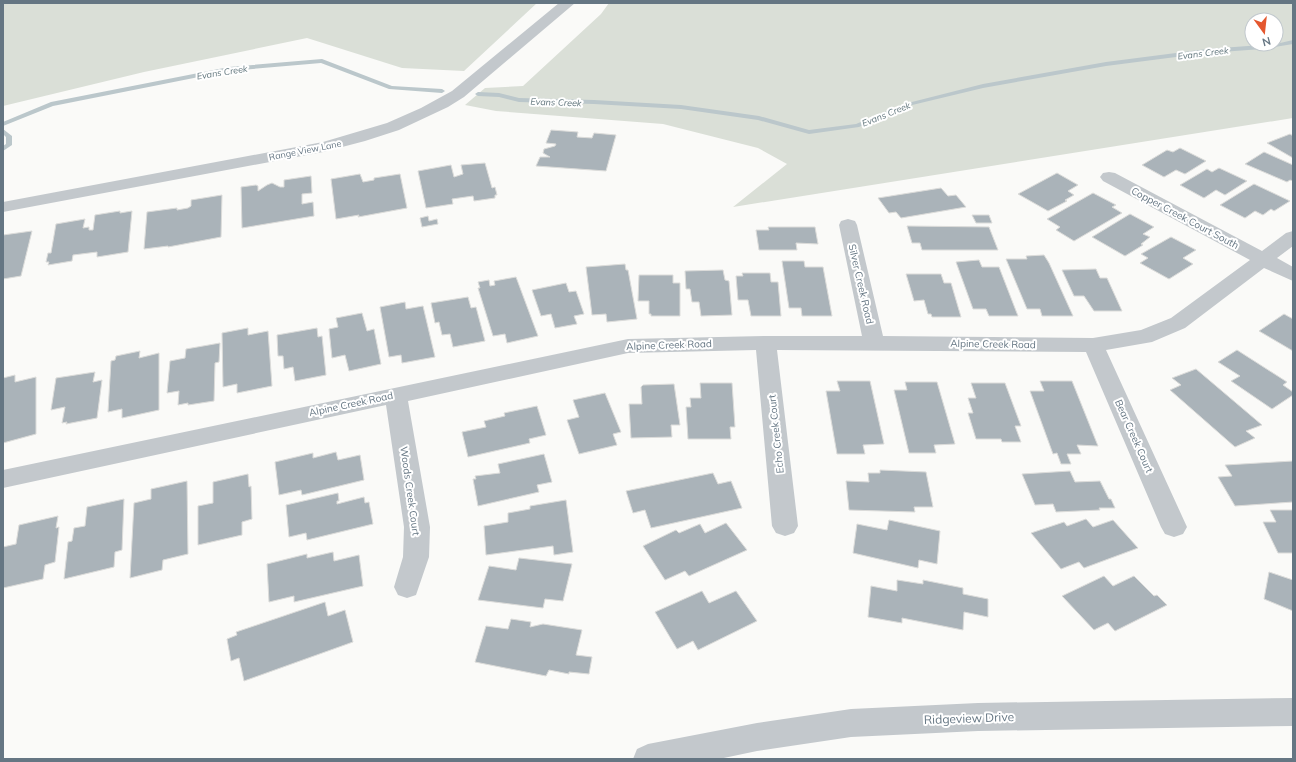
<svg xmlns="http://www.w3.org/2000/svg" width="1296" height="762" viewBox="0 0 1296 762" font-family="Mulish,sans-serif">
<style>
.green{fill:#dadfd7;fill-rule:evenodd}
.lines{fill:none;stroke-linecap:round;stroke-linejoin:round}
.stream{fill:#bbc7cb;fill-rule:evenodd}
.building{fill:#aab3b9;stroke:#dcdcda}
.minor{fill:#c3c8cc;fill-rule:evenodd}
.labels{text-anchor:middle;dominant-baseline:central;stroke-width:4;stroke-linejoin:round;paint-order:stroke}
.far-water-label{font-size:9px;font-style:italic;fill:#60757c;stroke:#fff}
.far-street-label{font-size:9px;fill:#657683;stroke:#fff}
.street-label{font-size:10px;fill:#657683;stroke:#fff}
.near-street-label{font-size:12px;fill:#657683;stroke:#fff}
</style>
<rect width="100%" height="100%" fill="#fafaf8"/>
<!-- green -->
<path class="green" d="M 3,3 L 537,3 L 464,71 L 402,68 L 307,38 L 144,72 L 3,106 Z
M 609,3 L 1293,3 L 1293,118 L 733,207 L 787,164 L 758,148 L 663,124 L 496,111 L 465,105 L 485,88 L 523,86 L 601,14 ZM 1252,20 L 1276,20 L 1276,44 L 1252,44 Z"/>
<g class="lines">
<!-- stream -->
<path class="stream" d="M 1293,40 L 1293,44 L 1262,49 L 1207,53 L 1106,66 L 983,88 L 908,106 L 859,127 L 809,134 L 758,120 L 681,109 L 594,104 L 519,102 L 499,97 L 478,96 L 475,94 L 478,92 L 499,93 L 519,98 L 594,100 L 681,105 L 759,116 L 809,130 L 856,124 L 904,104 L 983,84 L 1106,62 L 1207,49 L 1276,44 Z
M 322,59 L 392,86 L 442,89 L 445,91 L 442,93 L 389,89 L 321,63 L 229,71 L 53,106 L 3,126 L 3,122 L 51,102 L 229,67 Z
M 3,129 L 12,136 L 12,145 L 3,151 L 3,146 L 6,144 L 6,137 L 3,134 Z"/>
</g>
<!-- building -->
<path class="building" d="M 551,130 L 578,132 L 577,137 L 592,138 L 594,133 L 616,135 L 606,171 L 536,166 L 540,157 L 550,157 L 543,153 L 544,149 L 555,146 L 556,144 L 546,143 Z
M 1290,134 L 1293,136 L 1293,158 L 1267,143 Z
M 1180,148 L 1206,161 L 1185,174 L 1176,170 L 1164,177 L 1142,165 L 1167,150 L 1173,152 Z
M 1264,152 L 1293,165 L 1293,181 L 1290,180 L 1287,182 L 1245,164 Z
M 485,163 L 492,188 L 495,187 L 497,195 L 495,195 L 495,198 L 474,201 L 473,196 L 452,199 L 453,204 L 426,208 L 418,171 L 451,165 L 454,177 L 463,174 L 461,165 Z
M 1219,168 L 1247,181 L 1225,195 L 1216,190 L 1204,198 L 1180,185 L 1207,169 L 1212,172 Z
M 1057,173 L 1078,185 L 1068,191 L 1074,195 L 1065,200 L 1067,201 L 1048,211 L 1018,194 Z
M 360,174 L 363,182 L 374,180 L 374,178 L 400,174 L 407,208 L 358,217 L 359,215 L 336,219 L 331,179 Z
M 311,176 L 312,193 L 302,194 L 302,204 L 313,202 L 314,216 L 242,228 L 241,187 L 256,185 L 258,186 L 258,191 L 267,185 L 272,183 L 280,187 L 284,187 L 284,180 Z
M 1254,184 L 1290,201 L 1274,211 L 1271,209 L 1263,215 L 1255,211 L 1245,218 L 1220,205 Z
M 941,188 L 948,196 L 956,195 L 966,207 L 901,218 L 896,212 L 889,213 L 878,198 Z
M 1093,193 L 1116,205 L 1112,207 L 1122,213 L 1074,241 L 1056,230 L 1060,227 L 1047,219 Z
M 222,195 L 221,237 L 168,247 L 168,246 L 144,249 L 147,212 L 177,208 L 177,210 L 188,208 L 191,206 L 191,200 Z
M 120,211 L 120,213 L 132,211 L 128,252 L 97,257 L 97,252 L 73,255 L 72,261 L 48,265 L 49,262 L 46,262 L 48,253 L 51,253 L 56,224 L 85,219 L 83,228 L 89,227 L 89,230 L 93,230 L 95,215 Z
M 1130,214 L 1154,227 L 1143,234 L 1150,237 L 1141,244 L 1143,245 L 1125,256 L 1092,237 Z
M 972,215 L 989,215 L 992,223 L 976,223 Z
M 428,216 L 429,221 L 437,219 L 438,224 L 422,227 L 420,218 Z
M 907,226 L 989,227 L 998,250 L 922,250 L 920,243 L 912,243 Z
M 768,227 L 815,227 L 818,244 L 796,243 L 797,250 L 759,250 L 756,230 L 769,230 Z
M 32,231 L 21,276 L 3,279 L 3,235 Z
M 1171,237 L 1196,250 L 1183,258 L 1193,264 L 1169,279 L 1140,263 L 1148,258 L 1141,254 Z
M 1044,255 L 1049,263 L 1073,316 L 1042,316 L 1040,309 L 1027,309 L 1006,259 L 1027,259 L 1026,256 Z
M 979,260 L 982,267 L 999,267 L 1018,316 L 989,316 L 986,309 L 973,309 L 956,262 Z
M 782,261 L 804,261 L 805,267 L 823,267 L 832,316 L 802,316 L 801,308 L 789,308 Z
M 625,264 L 626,270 L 628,270 L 637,319 L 607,322 L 606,314 L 592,315 L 586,267 Z
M 1096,269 L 1100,278 L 1107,278 L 1122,311 L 1094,311 L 1084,296 L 1074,296 L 1062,270 Z
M 723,270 L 725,280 L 729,281 L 732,315 L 701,316 L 699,302 L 692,302 L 690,289 L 686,289 L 685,271 Z
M 742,273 L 770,273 L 771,282 L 778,282 L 781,316 L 751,316 L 748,300 L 738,300 L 736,276 L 743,276 Z
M 906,274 L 941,274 L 944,283 L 951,283 L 961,317 L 932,317 L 931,314 L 928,314 L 924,300 L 914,301 Z
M 639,275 L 673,275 L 673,283 L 680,283 L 680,316 L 651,316 L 651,314 L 649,314 L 649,301 L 638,301 Z
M 516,277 L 538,336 L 507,343 L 505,334 L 493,336 L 478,288 L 480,288 L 478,282 L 489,280 L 490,286 L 495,285 L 494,281 Z
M 566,283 L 569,292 L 576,291 L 584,314 L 574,316 L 577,324 L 555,328 L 551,314 L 541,316 L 532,290 Z
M 468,297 L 471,308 L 476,307 L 485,341 L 453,347 L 450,334 L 442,335 L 439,322 L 435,323 L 431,303 Z
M 405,302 L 406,309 L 423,306 L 435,357 L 402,363 L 401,355 L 389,357 L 380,307 Z
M 362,313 L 367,331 L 374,329 L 381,364 L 349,371 L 345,355 L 332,358 L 329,329 L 338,327 L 336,318 Z
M 1284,314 L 1293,319 L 1293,351 L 1259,331 Z
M 248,328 L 248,335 L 268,331 L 272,386 L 237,393 L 237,384 L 223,387 L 222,333 Z
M 317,328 L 318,337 L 322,336 L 326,375 L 295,381 L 293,367 L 284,369 L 283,356 L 278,356 L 277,335 Z
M 220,343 L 219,362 L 215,363 L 214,401 L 188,405 L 188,403 L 178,405 L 179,391 L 167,393 L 170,361 L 185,358 L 186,349 Z
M 1237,350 L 1287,382 L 1283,385 L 1293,392 L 1293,395 L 1272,409 L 1231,381 L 1240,376 L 1218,362 Z
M 140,351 L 139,358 L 159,353 L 159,410 L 122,418 L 122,409 L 108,412 L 111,361 L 115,360 L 116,356 Z
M 1196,369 L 1262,425 L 1246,431 L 1255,438 L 1235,447 L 1170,390 L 1181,385 L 1172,378 Z
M 95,372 L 93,382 L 102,380 L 97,418 L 66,424 L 67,422 L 62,423 L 65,407 L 51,410 L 56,378 Z
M 15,375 L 15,382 L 36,377 L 36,434 L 3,443 L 3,378 Z
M 837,381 L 870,381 L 884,444 L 863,445 L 865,454 L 837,454 L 826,391 L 840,391 Z
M 1040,381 L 1072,381 L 1098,446 L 1077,445 L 1081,454 L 1067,454 L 1071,464 L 1061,464 L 1057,453 L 1053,454 L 1030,391 L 1044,391 Z
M 905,382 L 937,382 L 955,444 L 934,445 L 936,453 L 909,453 L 894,390 L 907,390 Z
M 700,383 L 732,383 L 735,427 L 730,427 L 731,439 L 688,439 L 686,407 L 691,407 L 690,398 L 701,398 Z
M 971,383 L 1005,383 L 1021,426 L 1015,426 L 1021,442 L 1002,442 L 1001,439 L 976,439 L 968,413 L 973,413 L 968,398 L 976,398 Z
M 674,384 L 680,425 L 671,425 L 672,437 L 631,438 L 629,404 L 642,404 L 641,387 L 643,385 Z
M 605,393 L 621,432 L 613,434 L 617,445 L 579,454 L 567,420 L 579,417 L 573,400 Z
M 537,406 L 546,435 L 529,439 L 530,443 L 468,457 L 462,432 L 486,427 L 484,421 L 505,416 L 504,413 Z
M 336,452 L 338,460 L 360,455 L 364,480 L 302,495 L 301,490 L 279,495 L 275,462 L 313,453 L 313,458 Z
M 544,454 L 552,482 L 537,485 L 539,492 L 478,506 L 473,479 L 476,479 L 475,476 L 500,473 L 498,464 Z
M 1293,461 L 1293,502 L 1235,506 L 1218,477 L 1232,476 L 1225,465 Z
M 880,470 L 926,472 L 933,507 L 914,507 L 915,512 L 849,510 L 846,481 L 869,482 L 868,473 L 880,473 Z
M 1070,471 L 1075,482 L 1100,481 L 1109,499 L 1111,499 L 1115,508 L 1099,508 L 1100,510 L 1056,512 L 1053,504 L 1035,505 L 1022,474 Z
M 713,473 L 718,484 L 731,481 L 742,508 L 651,528 L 645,510 L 633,513 L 626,491 Z
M 248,474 L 249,487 L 251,486 L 252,519 L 242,522 L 242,535 L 198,545 L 198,506 L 213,503 L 213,482 Z
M 187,481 L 188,554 L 163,560 L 162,570 L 130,578 L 134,503 L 151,499 L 151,489 Z
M 338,493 L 339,501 L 337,501 L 337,504 L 364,497 L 365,503 L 369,502 L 373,524 L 307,540 L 306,533 L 289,537 L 286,505 Z
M 124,499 L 122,550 L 115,552 L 114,567 L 64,579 L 68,542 L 72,541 L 74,528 L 85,526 L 87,507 Z
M 566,500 L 573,552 L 554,555 L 553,546 L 486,555 L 484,526 L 508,522 L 508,513 L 530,509 L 530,506 Z
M 1270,510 L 1293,510 L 1293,553 L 1278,553 L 1263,522 L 1276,522 Z
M 58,516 L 56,528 L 59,527 L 55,562 L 45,565 L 43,579 L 3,588 L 3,547 L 16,544 L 19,525 Z
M 1086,519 L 1093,527 L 1113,520 L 1138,548 L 1084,568 L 1079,562 L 1061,569 L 1031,533 L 1064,522 L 1067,526 Z
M 889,520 L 940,531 L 937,564 L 919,560 L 918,568 L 853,553 L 857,524 L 887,530 Z
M 726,523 L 747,550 L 689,576 L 685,571 L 665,580 L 643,546 L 676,530 L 679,533 L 700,524 L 705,533 Z
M 333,552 L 334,561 L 359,555 L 363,586 L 294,602 L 294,596 L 269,602 L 267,564 L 307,554 L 307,558 Z
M 519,558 L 572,564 L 563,601 L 545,599 L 543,608 L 478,600 L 489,566 L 516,570 Z
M 1269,572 L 1293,580 L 1293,611 L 1264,599 Z
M 1104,576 L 1113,586 L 1134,576 L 1154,596 L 1157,595 L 1167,605 L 1115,631 L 1108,623 L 1094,630 L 1062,596 Z
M 897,580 L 923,584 L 923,580 L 963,588 L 963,594 L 988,599 L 988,617 L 964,612 L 963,630 L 902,618 L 902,623 L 868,617 L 871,586 L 897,591 Z
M 702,591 L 709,603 L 736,591 L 757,621 L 698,650 L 693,641 L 677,649 L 655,612 Z
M 325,602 L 328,616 L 345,610 L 353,642 L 244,681 L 239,658 L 231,661 L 227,639 L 237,635 L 236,632 Z
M 511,619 L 531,622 L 530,627 L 543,624 L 582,630 L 576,655 L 592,657 L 589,674 L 569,672 L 569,674 L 549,670 L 546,676 L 475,662 L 486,626 L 508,629 Z"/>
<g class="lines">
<!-- minor -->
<path class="minor" d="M 559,3 L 575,3 L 464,97 L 448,107 L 399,130 L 365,141 L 323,152 L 3,212 L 3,202 L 323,142 L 387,123 L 421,108 L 452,91 Z
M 1109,172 L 1115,173 L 1262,251 L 1286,233 L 1293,231 L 1293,246 L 1277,258 L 1293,267 L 1293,281 L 1264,268 L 1185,328 L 1152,342 L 1106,350 L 1187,527 L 1183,534 L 1174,537 L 1165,534 L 1161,527 L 1086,352 L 777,350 L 798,526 L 794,533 L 785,536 L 776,533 L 772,526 L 756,350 L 628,353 L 408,401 L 430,527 L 429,557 L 416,595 L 407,598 L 398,595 L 394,587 L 403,557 L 404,527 L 386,405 L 3,488 L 3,470 L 628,339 L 766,336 L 862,336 L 839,225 L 841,221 L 848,219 L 855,221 L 857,225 L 883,336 L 1093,338 L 1141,330 L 1171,318 L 1250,260 L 1103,181 L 1100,177 L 1103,173 Z
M 1293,698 L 1293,726 L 978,731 L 851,737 L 757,751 L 719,759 L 633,759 L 637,749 L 648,744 L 757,723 L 851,709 L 978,703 Z"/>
</g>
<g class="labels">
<!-- far-water labels -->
<g class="far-water-label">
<text transform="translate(1203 53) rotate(-7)">Evans Creek</text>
<text transform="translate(222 72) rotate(-9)">Evans Creek</text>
<text transform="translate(556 102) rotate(2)">Evans Creek</text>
<text transform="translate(886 114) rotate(-22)">Evans Creek</text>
</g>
<!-- far-street labels -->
<g class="far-street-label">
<text transform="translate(305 150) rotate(-11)">Range View Lane</text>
</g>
<!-- street labels -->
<g class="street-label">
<text transform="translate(1185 218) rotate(28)">Copper Creek Court South</text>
<text transform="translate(861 284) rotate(77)">Silver Creek Road</text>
<text transform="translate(993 344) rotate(1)">Alpine Creek Road</text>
<text transform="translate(669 345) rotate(-2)">Alpine Creek Road</text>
<text transform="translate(351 404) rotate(-12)">Alpine Creek Road</text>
<text transform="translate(776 434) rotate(-96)">Echo Creek Court</text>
<text transform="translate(1134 436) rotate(66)">Bear Creek Court</text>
<text transform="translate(410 491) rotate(82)">Woods Creek Court</text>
</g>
<!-- near-street labels -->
<g class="near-street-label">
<text transform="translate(969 718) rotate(-2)">Ridgeview Drive</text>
</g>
</g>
<!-- border -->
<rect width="1296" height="762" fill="none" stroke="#657683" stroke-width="8"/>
<!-- north arrow -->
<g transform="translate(1264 32) rotate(165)"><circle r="19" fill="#ffffff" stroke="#c1c8cd"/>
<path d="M0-3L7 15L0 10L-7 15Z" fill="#e4572e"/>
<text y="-6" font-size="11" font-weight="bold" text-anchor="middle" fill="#657683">N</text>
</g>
</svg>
